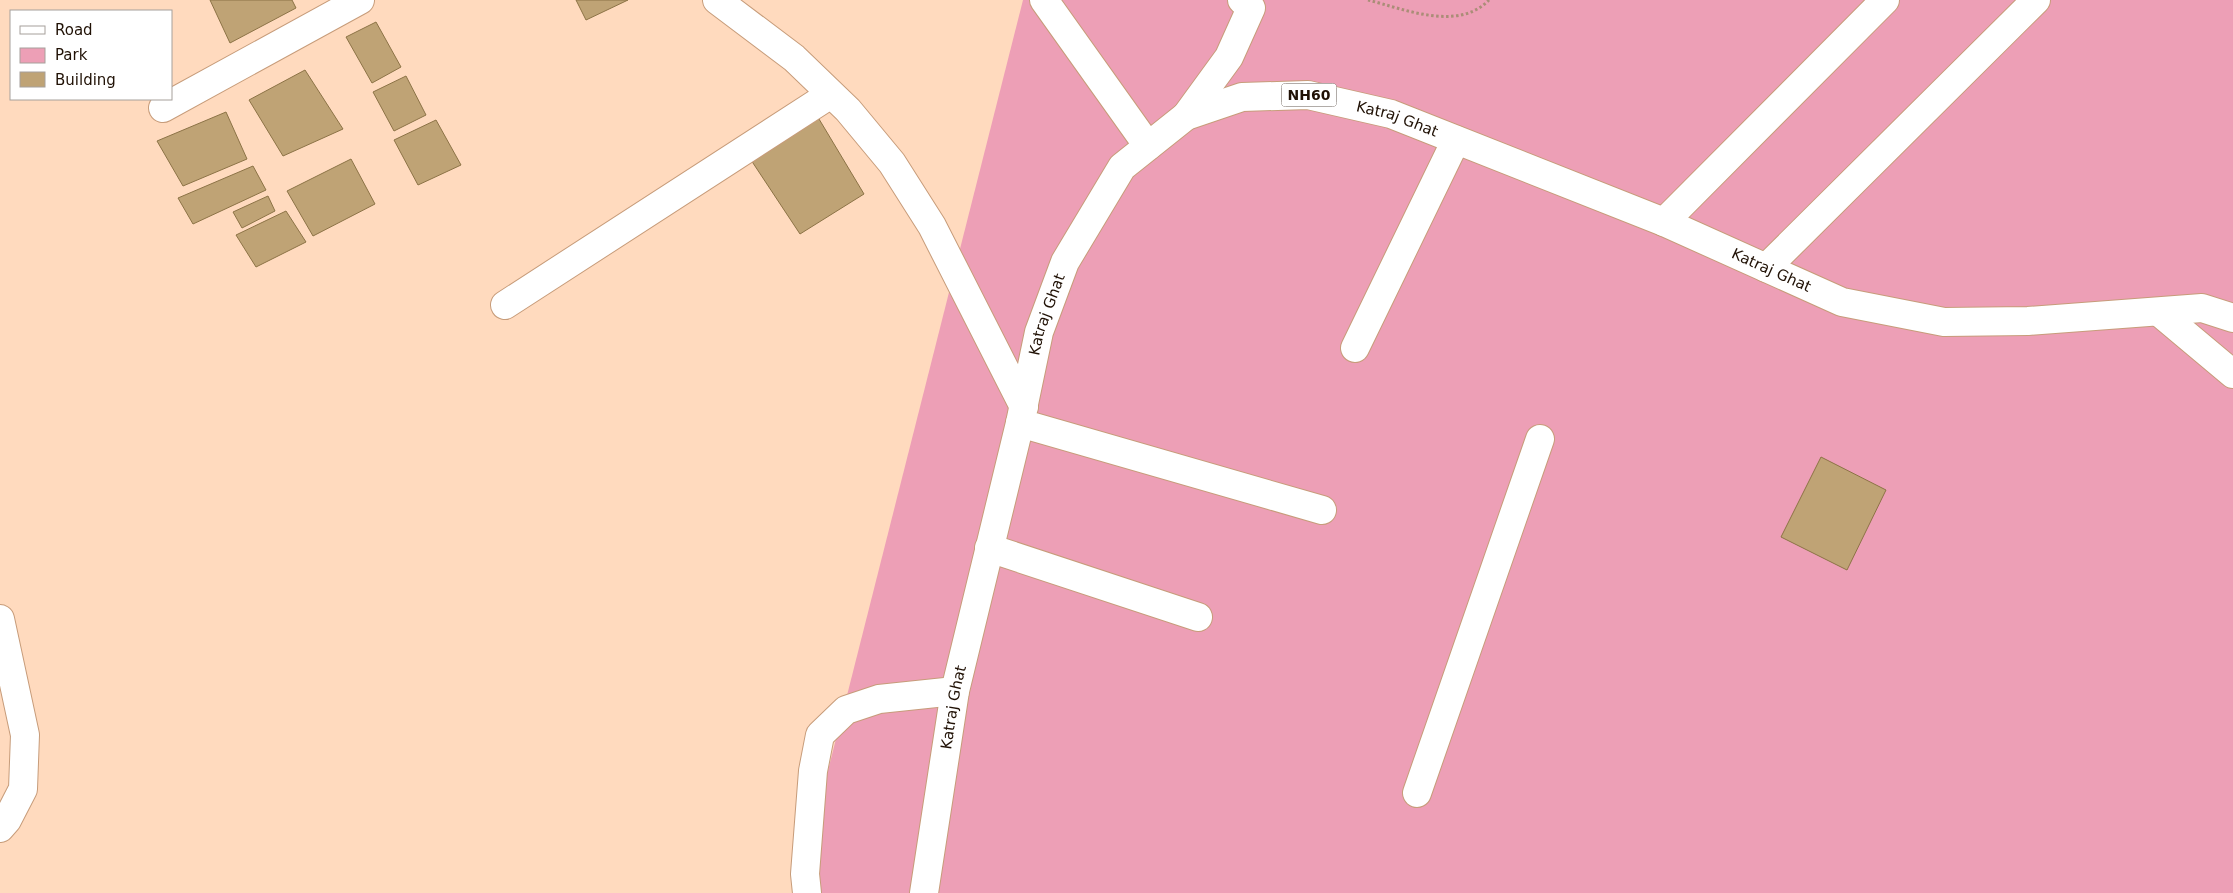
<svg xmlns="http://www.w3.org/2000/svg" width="2233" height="893" viewBox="0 0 2233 893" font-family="'DejaVu Sans',sans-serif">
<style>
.green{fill:#ed9fb6}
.building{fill:#bfa375;stroke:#8c7346}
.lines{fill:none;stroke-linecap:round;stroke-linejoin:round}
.minor-casing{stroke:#c79c7a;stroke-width:30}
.highway-casing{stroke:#c79c7a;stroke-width:30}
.path{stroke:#aa8d77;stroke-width:3;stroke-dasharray:2.5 2.5;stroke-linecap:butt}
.minor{stroke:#fff;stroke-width:28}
.highway{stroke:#fff;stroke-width:28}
.labels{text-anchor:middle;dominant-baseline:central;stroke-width:5;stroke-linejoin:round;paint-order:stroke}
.shield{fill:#fff;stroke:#635850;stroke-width:1}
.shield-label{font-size:14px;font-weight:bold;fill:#201105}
.street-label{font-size:15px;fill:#201105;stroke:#fff}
</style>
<rect width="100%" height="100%" fill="#ffdabe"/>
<!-- green -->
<path class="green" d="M 1023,0 L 2233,0 L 2233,893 L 797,893 Z"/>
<!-- building -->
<path class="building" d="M 210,0 L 292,0 L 296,8 L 230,43 Z
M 576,0 L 628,0 L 586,20 Z
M 376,22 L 401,67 L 372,83 L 346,37 Z
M 305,70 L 343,129 L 283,156 L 249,100 Z
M 406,76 L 426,115 L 394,131 L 373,92 Z
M 226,112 L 247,159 L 183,186 L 157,141 Z
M 816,114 L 864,194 L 800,234 L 749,157 Z
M 436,120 L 461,165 L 418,185 L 394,140 Z
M 351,159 L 375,204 L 313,236 L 287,191 Z
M 253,166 L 266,190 L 193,224 L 178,198 Z
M 268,196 L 275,211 L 242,228 L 233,212 Z
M 286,211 L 306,242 L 256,267 L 236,235 Z
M 1821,457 L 1886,490 L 1847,570 L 1781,537 Z"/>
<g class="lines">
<!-- minor casing -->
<g class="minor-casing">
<path id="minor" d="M 717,0 L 794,58 L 848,110 L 892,163 L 932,226 L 1024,407
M 1044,0 L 1148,146
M 163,108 L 360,0
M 1186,116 L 1229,57 L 1251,8 L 1242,0
M 1664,222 L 1885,0
M 1766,268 L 2036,0
M 505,305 L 831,94
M 2159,312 L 2233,374
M 1355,348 L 1456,140
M 1020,423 L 1322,510
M 989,548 L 1198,617
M 0,619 L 25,735 L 23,789 L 7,820 L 0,828
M 1417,793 L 1540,439
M 807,893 L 805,874 L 813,771 L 820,735 L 846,710 L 879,699 L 955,691"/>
</g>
<!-- highway casing -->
<g class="highway-casing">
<g id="highway">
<path id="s1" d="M 924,893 L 955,691 L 1020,423 L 1039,332 L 1065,262 L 1122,167 L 1186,116 L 1242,97 L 1308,95 L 1391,114 L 1664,222 L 1842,302 L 1944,322 L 2028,321 L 2202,308 L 2233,318"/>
</g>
</g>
<!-- path -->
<path class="path" d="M 1368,0 C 1404,9 1458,32 1489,0"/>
<!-- minor -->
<use href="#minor" class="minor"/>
<!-- highway -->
<use href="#highway" class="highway"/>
</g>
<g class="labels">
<!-- shield labels -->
<rect class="shield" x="1281.5" y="83.5" width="55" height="23" rx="4"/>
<g class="shield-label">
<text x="1309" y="95">NH60</text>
</g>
<!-- street labels -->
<g class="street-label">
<text stroke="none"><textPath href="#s1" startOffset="1058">Katraj Ghat</textPath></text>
<text stroke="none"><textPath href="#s1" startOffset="1462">Katraj Ghat</textPath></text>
<text stroke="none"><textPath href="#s1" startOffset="592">Katraj Ghat</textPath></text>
<text stroke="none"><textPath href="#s1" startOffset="188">Katraj Ghat</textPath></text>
</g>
</g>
<!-- legend -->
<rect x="10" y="10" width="162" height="90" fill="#ffffff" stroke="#a6a09b"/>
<rect x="20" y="26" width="25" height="8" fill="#ffffff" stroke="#a6a09b"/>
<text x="55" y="35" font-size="15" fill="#201105">Road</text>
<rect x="20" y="48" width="25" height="15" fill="#ed9fb6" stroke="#a6a09b"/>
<text x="55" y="60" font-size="15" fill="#201105">Park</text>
<rect x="20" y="72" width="25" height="15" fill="#bfa375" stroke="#a6a09b"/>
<text x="55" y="85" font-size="15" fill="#201105">Building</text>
</svg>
